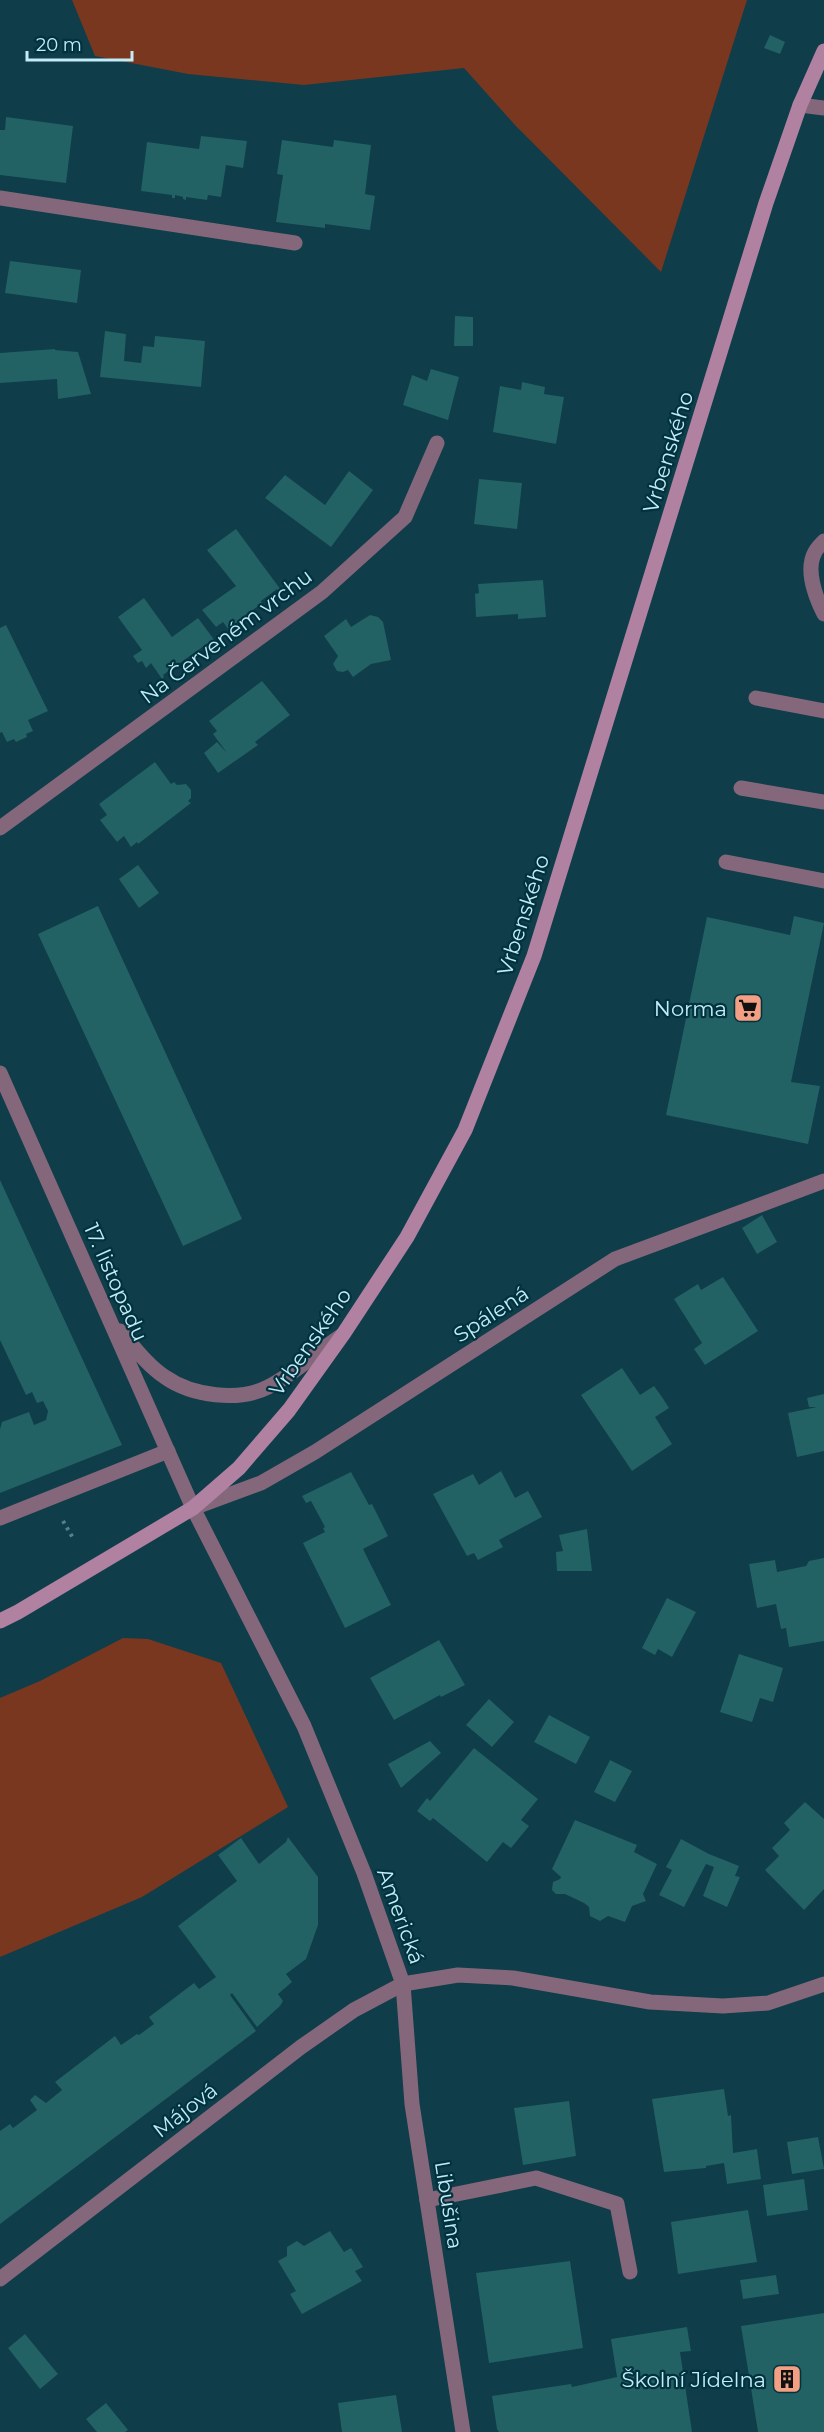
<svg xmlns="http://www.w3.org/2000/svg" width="824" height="2432" viewBox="0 0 824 2432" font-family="Montserrat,sans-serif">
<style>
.green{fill:#7a3720}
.building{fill:#226164}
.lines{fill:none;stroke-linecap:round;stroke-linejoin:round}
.path{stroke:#55818d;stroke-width:4;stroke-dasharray:3 4.5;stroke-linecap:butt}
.service{stroke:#85677b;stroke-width:15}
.minor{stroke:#85677b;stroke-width:15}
.tertiary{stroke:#85677b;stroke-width:15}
.secondary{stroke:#b081a1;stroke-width:15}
.labels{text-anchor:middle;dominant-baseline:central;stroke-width:4.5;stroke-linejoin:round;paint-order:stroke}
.street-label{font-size:21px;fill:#c4ecf8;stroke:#01333f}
.poi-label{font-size:21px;fill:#c4ecf8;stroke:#01333f;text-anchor:end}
</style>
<rect width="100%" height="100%" fill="#0f3d49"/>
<!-- green -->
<path class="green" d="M 72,0 L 747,0 L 661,272 L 515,125 L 464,68 L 304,85 L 188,74 L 95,56 Z
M 123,1638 L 148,1639 L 221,1663 L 288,1807 L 142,1897 L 0,1957 L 0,1698 L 40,1681 Z"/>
<!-- building -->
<path class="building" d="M 770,35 L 785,42 L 780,54 L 764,48 Z
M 6,117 L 73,126 L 66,183 L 0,175 L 0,130 L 5,130 Z
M 201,136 L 247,141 L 243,168 L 226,165 L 221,197 L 208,195 L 207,200 L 186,197 L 186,200 L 183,199 L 183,197 L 175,195 L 175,198 L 172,198 L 172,195 L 141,191 L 147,142 L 199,149 Z
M 282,140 L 333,147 L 334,140 L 371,145 L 365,194 L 375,196 L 370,230 L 325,224 L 325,228 L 276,222 L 283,175 L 277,174 Z
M 10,261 L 81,270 L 77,303 L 5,293 Z
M 455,316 L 473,317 L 473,346 L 454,346 Z
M 105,331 L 126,334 L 124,361 L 141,363 L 143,346 L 154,347 L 155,336 L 205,341 L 201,387 L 100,377 Z
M 55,349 L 55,350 L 78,352 L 91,394 L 58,399 L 57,379 L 0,383 L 0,353 Z
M 431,369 L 459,377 L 448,420 L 403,405 L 412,375 L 427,381 Z
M 522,382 L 545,387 L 544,394 L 564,397 L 556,444 L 493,432 L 500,386 L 521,390 Z
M 349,471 L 373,490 L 331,547 L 265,498 L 285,475 L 325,505 Z
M 479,479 L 522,483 L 517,529 L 474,524 Z
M 236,529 L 281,590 L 278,591 L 277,589 L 261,601 L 262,603 L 228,629 L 223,622 L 216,627 L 202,610 L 236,586 L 207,550 Z
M 543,580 L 546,617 L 518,619 L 518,614 L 476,617 L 475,594 L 479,593 L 478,584 Z
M 144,598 L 172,637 L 198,618 L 215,641 L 213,642 L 211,641 L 163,675 L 164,677 L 162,679 L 151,663 L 146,668 L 142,661 L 138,663 L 133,656 L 142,650 L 118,617 Z
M 370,615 L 378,617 L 383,622 L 391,660 L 371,664 L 353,677 L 348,670 L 343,672 L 337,671 L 333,664 L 338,656 L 324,636 L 346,619 L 351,627 Z
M 6,625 L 48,711 L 28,720 L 33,731 L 26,734 L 27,737 L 16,742 L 14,739 L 7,742 L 2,732 L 0,733 L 0,628 Z
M 262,681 L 290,715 L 255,742 L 258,745 L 218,773 L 204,753 L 217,742 L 227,753 L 213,734 L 217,731 L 209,721 Z
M 155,762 L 171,784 L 174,782 L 177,785 L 186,784 L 191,790 L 191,798 L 188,801 L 191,803 L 138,844 L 137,842 L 131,847 L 124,836 L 117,842 L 100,820 L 107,815 L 99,804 Z
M 138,865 L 159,893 L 139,908 L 119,879 Z
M 98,906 L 242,1219 L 183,1246 L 38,934 Z
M 794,916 L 824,923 L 791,1082 L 820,1086 L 808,1144 L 666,1115 L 707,917 L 790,935 Z
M 0,1180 L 122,1445 L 0,1493 L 0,1429 L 2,1422 L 29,1412 L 34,1425 L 46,1420 L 48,1411 L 43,1401 L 37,1403 L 32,1392 L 26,1395 L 0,1340 Z
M 762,1215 L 777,1242 L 757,1254 L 742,1228 Z
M 723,1277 L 758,1331 L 705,1365 L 694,1349 L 702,1343 L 674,1299 L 698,1284 L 701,1290 Z
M 622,1368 L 640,1395 L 654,1386 L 662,1397 L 669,1408 L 655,1417 L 672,1444 L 632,1471 L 581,1395 Z
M 824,1394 L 824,1451 L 797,1457 L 788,1413 L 817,1407 L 809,1407 L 807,1398 Z
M 501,1471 L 515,1498 L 528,1491 L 542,1517 L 499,1540 L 503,1547 L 478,1560 L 474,1553 L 467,1556 L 433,1494 L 473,1474 L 479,1485 Z
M 351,1472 L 369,1505 L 372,1504 L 388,1536 L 363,1549 L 391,1605 L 345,1628 L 303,1543 L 325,1532 L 323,1528 L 325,1527 L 311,1501 L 306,1503 L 302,1496 Z
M 587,1529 L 592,1571 L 557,1571 L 556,1552 L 563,1551 L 559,1535 Z
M 824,1558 L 824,1641 L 789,1647 L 786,1628 L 781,1629 L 776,1604 L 757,1608 L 749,1564 L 775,1560 L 777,1572 L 806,1566 L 809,1561 Z
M 667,1598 L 696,1612 L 672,1657 L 658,1649 L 655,1655 L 642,1648 Z
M 439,1640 L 465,1685 L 441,1697 L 440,1695 L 394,1720 L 370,1678 Z
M 739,1654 L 783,1668 L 773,1702 L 760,1698 L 752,1722 L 720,1712 Z
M 489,1699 L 514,1722 L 492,1747 L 466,1725 Z
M 549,1715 L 590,1737 L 576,1764 L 534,1742 Z
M 430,1741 L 441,1753 L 401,1788 L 388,1764 Z
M 474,1748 L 538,1799 L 521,1820 L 529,1826 L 511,1848 L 503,1842 L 487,1862 L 433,1818 L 430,1821 L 417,1811 L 427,1798 L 430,1801 Z
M 610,1760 L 632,1771 L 615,1802 L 594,1792 Z
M 805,1802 L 824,1819 L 824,1889 L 804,1910 L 765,1870 L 779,1856 L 772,1848 L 790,1830 L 784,1823 Z
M 575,1820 L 637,1845 L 634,1852 L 657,1864 L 643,1894 L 646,1901 L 632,1906 L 625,1922 L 608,1916 L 600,1921 L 590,1916 L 589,1907 L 584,1903 L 565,1894 L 556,1894 L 552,1890 L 553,1882 L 560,1879 L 561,1877 L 552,1869 Z
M 288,1837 L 318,1877 L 318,1925 L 306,1959 L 286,1974 L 292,1982 L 278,1994 L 283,2001 L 280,2006 L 257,2027 L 232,1993 L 230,1995 L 256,2031 L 0,2224 L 0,2131 L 10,2124 L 13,2128 L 37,2110 L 30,2100 L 35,2095 L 46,2103 L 62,2090 L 55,2082 L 115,2036 L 121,2045 L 137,2034 L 139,2035 L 154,2024 L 149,2017 L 194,1983 L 199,1989 L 216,1977 L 178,1926 L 237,1881 L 218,1855 L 241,1838 L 259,1864 L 286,1842 Z
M 681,1839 L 709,1854 L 739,1866 L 735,1876 L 740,1877 L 727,1907 L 703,1896 L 714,1867 L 706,1864 L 684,1907 L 659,1895 L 672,1870 L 666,1867 Z
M 724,2089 L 728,2116 L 731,2115 L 733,2153 L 757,2149 L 761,2179 L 727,2184 L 724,2163 L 706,2166 L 706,2168 L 664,2172 L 652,2099 Z
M 569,2101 L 576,2156 L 523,2165 L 514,2108 Z
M 818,2137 L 824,2169 L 792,2174 L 787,2142 Z
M 804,2179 L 808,2210 L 767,2216 L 763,2185 Z
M 748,2210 L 757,2262 L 678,2274 L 671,2222 Z
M 330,2231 L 344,2252 L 351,2248 L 363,2267 L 355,2271 L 362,2281 L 302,2314 L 290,2294 L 296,2291 L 278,2261 L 287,2256 L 287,2247 L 297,2241 L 304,2246 Z
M 570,2261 L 583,2348 L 489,2363 L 476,2273 Z
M 776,2275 L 779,2294 L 743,2299 L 740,2280 Z
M 824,2313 L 824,2432 L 758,2432 L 741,2326 Z
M 687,2327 L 691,2351 L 680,2352 L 692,2432 L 499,2432 L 497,2429 L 492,2396 L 571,2384 L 572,2387 L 617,2377 L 611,2339 Z
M 25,2334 L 58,2374 L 40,2389 L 8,2348 Z
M 396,2395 L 402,2432 L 342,2432 L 338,2403 Z
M 106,2403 L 128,2430 L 125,2432 L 97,2432 L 86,2419 Z"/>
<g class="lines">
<!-- path -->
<path class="path" d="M 63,1521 L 73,1538"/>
<!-- service -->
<path class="service" d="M 800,105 L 824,108
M 0,198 L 295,243
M 824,541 C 821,544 817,548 815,552 C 805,570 816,598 824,614
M 756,698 L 824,711
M 741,788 L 824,802
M 726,862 L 824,881
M 427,2200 L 536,2178 L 617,2204 L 630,2272"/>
<!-- minor -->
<path class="minor" d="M 0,828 L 322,592 L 405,517 L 437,443
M 196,1507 L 261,1483 L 315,1452 L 615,1259 L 824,1181
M 0,1518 L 168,1451
M 403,1984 L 412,2104 L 463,2432"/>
<!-- tertiary -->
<path class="tertiary" d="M 0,1073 L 193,1508 L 304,1726 L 364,1873 L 403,1984
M 120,1331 C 134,1347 147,1365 165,1377 C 192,1396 239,1402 268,1387 C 294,1374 317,1352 341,1336
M 0,2279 L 301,2047 L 354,2010 L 403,1984 L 458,1975 L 513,1978 L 650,2002 L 723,2006 L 768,2003 L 824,1984"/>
<!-- secondary -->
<path class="secondary" d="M 0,1621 L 18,1612 L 193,1508 L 239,1468 L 289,1410 L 344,1333 L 407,1237 L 465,1130 L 534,956 L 766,203 L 800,105 L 824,51"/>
</g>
<!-- icons -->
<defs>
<g id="supermarket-square" transform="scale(1.5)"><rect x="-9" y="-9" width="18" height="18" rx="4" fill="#f39f83" stroke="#01333f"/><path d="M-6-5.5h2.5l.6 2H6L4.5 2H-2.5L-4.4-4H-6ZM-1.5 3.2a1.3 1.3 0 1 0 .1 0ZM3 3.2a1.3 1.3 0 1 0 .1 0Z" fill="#111"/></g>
<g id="building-square" transform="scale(1.5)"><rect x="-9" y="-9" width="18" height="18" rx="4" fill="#f39f83" stroke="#01333f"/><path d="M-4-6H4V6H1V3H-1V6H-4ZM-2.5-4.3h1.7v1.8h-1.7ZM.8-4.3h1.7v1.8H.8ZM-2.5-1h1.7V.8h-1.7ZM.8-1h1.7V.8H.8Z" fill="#111"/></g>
</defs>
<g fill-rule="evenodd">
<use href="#supermarket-square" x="748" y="1008"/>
<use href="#building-square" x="787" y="2379"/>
</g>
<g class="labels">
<!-- street labels -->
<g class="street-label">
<text transform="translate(668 452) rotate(-73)">Vrbenského</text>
<text transform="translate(226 636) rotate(-37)">Na Červeném vrchu</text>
<text transform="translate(523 915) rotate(-72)">Vrbenského</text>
<text transform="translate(116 1282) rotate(66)">17. listopadu</text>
<text transform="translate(491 1314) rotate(-33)">Spálená</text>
<text transform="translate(310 1342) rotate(-55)">Vrbenského</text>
<text transform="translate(401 1916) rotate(70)">Americká</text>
<text transform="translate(185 2110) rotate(-38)">Májová</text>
<text transform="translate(449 2205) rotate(81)">Libušina</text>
</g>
<!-- poi labels -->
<g class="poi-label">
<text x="727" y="1008">Norma</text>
<text x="766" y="2379">Školní Jídelna</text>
</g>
</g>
<!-- scale -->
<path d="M27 51v9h105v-9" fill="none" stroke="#c4ecf8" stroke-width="3"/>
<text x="36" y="51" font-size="18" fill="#c4ecf8" stroke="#01333f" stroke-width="4.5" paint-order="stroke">20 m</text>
</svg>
